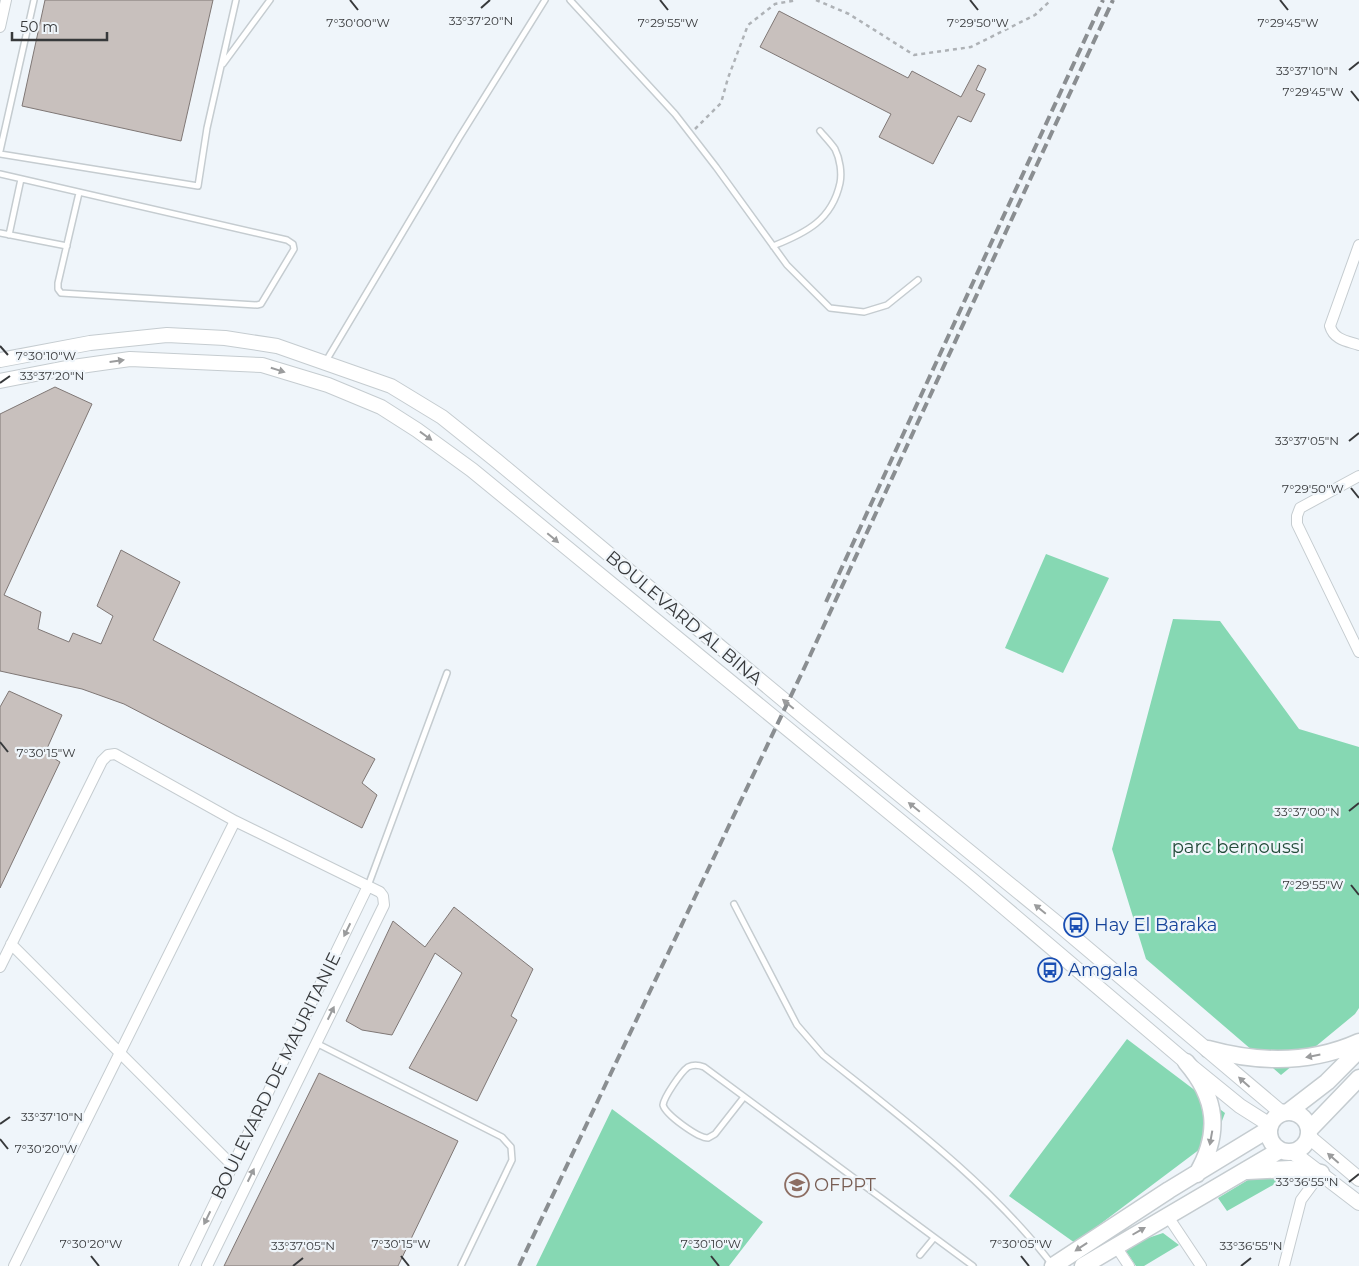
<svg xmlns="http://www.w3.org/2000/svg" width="1359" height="1266" viewBox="0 0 1359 1266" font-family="Montserrat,sans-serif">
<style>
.green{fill:#86d8b3}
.building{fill:#c8c0bd;stroke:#7f7775}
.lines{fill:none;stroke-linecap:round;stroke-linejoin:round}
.lane-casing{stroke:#c5ccd0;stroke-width:8}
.street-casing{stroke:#c5ccd0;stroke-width:12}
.secondary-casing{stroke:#c5ccd0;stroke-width:16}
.primary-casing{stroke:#c5ccd0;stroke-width:19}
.path{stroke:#aeb2b6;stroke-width:2.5;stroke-dasharray:4 4;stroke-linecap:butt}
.lane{stroke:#fff;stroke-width:5}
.street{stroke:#fff;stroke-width:10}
.secondary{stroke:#fff;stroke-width:14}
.primary{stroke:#fff;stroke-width:16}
.rail{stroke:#8a8e91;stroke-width:4;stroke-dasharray:10 5;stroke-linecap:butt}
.oneway{fill:#9b9c9d}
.ticks{fill:none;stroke:#37393b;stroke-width:2}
.labels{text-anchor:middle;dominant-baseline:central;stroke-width:4.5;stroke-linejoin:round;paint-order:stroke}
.street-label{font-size:18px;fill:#37393b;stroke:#eff5fa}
.park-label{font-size:18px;fill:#224b39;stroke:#eff5fa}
.transit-label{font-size:18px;fill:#164399;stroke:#eff5fa;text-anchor:start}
.education-label{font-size:18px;fill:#785e54;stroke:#eff5fa;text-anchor:start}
.ticks-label{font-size:12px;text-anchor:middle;fill:#37393b;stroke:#eff5fa;stroke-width:4.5;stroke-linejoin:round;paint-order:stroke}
</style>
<rect width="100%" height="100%" fill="#eff5fa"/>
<!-- green -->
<path class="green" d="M 1046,554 L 1109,578 L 1063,673 L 1005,648 Z
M 1173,619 L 1220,621 L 1299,729 L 1359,747 L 1359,1008 L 1355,1014 L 1281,1075 L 1146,959 L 1112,849 Z
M 1127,1039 L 1225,1113 L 1216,1137 L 1075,1243 L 1009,1196 Z
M 612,1109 L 763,1222 L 729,1266 L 536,1266 Z
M 1283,1159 L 1296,1172 L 1227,1211 L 1218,1198 Z
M 1163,1233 L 1179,1245 L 1144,1266 L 1136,1266 L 1126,1251 L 1145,1239 Z"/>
<!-- building -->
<path class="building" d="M 45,0 L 213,0 L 181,141 L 22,106 Z
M 779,11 L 908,78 L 912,71 L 961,97 L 978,65 L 986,69 L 976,90 L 985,94 L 971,122 L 958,116 L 933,164 L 879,137 L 891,114 L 760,47 Z
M 55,387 L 92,404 L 4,595 L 41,612 L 38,629 L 69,642 L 73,633 L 101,644 L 113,616 L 97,606 L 121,550 L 180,582 L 153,640 L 375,759 L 362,783 L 377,795 L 362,828 L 124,704 L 82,689 L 0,671 L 0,414 Z
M 9,691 L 62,715 L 45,753 L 60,762 L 0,888 L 0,707 Z
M 454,907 L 533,969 L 511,1016 L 517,1020 L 477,1101 L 409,1068 L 462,973 L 435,953 L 392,1035 L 362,1030 L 346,1021 L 393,921 L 425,947 Z
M 319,1073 L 458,1141 L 398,1266 L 224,1266 Z"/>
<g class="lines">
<!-- lane casing -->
<g class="lane-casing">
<path id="lane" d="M 570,0 L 675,114 L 716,167 L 787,265 L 830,308 L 864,312 L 887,305 L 918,280
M 223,64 L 270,0
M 0,151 L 34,0
M 0,154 L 198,186 L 207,128 L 236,0
M 0,174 L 287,240 L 293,244 L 294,249 L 261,304 L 257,305 L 61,293 L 58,289 L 58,283 L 79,193
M 0,233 L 67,246
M 9,235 L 21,179
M 773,246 C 806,233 832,220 840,183 C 842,173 840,159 835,149 C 831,143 825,137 820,131
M 326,361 L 459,138 L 545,0
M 368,886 L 447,673
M 734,904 L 797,1025 L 823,1055 C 903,1119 988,1182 1051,1263
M 316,1043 L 502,1137 L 511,1147 L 512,1160 L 461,1266
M 744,1097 L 715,1134 L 708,1138 C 698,1138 666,1115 663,1105 C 664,1097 681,1072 688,1067 C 694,1064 699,1065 704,1067 L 973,1266
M 920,1255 L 934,1238"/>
</g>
<!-- street casing -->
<g class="street-casing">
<path id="street" d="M 0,27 L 6,0
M 1359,245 L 1330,326 C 1334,340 1347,341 1359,345
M 1359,476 L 1300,508 L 1297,516 L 1297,524 L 1359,652
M 11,944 L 233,1166
M 0,967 L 102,761 L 108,755 L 115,754 L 235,821 L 380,892 L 383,896 L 384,905 L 207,1266
M 1167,1215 L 1201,1266
M 1115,1245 L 1129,1266
M 14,1266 L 235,821
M 184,1266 L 368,886
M 1284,1266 L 1301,1200 L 1321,1173"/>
</g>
<!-- secondary casing -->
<g class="secondary-casing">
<path id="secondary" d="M 0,360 L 90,343 L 167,335 L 225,338 L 277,346 L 391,386 L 442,417 L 497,461 L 803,716 L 1057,923 L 1282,1113
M 0,381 L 66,368 L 130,359 L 262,365 L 328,385 L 381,407 L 417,430 L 472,470 L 972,880 L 1186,1062 L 1240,1106 L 1270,1125
M 1308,1136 L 1359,1179
M 1291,1151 L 1359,1203"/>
</g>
<!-- primary casing -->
<g class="primary-casing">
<path id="primary" d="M 1208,1049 C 1259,1063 1310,1064 1359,1042
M 1186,1062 C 1217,1098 1221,1133 1197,1174
M 1288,1112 L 1327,1082 L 1359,1050
M1269 1132a20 20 0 1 1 40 0a20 20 0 1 1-40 0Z
M 1309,1130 L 1359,1078
M 1247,1171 L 1290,1169 L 1321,1173
M 1053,1266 L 1169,1190 L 1269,1129
M 1083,1266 L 1280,1150"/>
</g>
<!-- path -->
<path class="path" d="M 816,0 L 849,14 L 914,55 L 971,47 L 1035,15 L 1051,0
M 695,129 L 721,103 L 728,78 L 748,25 L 775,4 L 797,0"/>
<!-- lane -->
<use href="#lane" class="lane"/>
<!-- street -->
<use href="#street" class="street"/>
<!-- secondary -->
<use href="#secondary" class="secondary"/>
<!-- primary -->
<use href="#primary" class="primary"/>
<!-- rail -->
<path class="rail" d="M 826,602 L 1103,0
M 519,1266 L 808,660 L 1113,0"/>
</g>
<!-- one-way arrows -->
<defs><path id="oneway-solid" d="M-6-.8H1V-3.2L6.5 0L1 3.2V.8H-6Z" transform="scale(1.25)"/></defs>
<g class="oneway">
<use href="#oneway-solid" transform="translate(117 361) rotate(-8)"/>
<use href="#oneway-solid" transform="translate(278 370) rotate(17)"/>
<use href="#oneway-solid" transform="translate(426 436) rotate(36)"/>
<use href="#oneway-solid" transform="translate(553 538) rotate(40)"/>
<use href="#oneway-solid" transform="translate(788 704) rotate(-140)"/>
<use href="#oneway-solid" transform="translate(914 807) rotate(-141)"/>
<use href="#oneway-solid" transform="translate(1040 909) rotate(-141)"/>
<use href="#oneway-solid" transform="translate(347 930) rotate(116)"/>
<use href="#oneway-solid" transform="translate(331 1013) rotate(-64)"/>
<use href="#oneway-solid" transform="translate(1313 1056) rotate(169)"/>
<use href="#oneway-solid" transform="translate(1244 1082) rotate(-138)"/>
<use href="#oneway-solid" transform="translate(1211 1138) rotate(100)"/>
<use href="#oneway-solid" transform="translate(1333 1158) rotate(-139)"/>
<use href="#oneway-solid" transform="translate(251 1175) rotate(-64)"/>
<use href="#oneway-solid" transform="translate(207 1218) rotate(116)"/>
<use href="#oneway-solid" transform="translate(1139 1231) rotate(-30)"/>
<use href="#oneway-solid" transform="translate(1081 1247) rotate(146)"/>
</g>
<!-- ticks -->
<path class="ticks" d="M 350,0 L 358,10M 660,0 L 668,10M 970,0 L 978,10M 1280,0 L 1288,10M 481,8 L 490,0M 1349,70 L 1359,62M 1351,91 L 1359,101M 0,346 L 8,355M 0,383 L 10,376M 1349,441 L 1359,433M 1351,488 L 1359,498M 0,742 L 8,752M 1349,811 L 1359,803M 1351,885 L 1359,895M 0,1124 L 10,1117M 0,1139 L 8,1149M 1349,1182 L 1359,1174M 91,1256 L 99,1266M 401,1256 L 409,1266M 711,1256 L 719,1266M 1021,1256 L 1029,1266M 293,1266 L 303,1258M 1241,1266 L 1251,1258"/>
<!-- icons -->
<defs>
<g id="bus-ring" transform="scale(1.25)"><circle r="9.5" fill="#eff5fa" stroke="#1a4fb4" stroke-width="1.5"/><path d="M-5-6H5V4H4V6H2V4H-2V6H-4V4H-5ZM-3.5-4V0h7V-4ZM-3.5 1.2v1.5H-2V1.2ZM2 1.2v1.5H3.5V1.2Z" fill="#1a4fb4"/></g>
<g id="university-ring" transform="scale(1.25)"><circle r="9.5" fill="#eff5fa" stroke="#8d6e63" stroke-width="1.5"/><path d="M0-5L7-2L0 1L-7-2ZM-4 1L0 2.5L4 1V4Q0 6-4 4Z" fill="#8d6e63"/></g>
</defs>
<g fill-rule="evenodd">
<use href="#bus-ring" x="1076" y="925"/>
<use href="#bus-ring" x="1050" y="970"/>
<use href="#university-ring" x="797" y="1185"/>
</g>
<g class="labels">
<!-- street labels -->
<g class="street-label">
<text transform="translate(684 618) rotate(40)">BOULEVARD AL BINA</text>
<text transform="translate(276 1076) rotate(-64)">BOULEVARD DE MAURITANIE</text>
</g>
<!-- park labels -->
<g class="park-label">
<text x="1238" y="847">parc bernoussi</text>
</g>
<!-- transit labels -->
<g class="transit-label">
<text x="1094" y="925">Hay El Baraka</text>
<text x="1068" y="970">Amgala</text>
</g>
<!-- education labels -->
<g class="education-label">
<text x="814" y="1185">OFPPT</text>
</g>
</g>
<g class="ticks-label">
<text x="481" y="25">33°37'20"N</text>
<text x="358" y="27">7°30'00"W</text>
<text x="668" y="27">7°29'55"W</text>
<text x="978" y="27">7°29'50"W</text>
<text x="1288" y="27">7°29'45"W</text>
<text x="1307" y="75">33°37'10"N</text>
<text x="1313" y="96">7°29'45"W</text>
<text x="46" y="360">7°30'10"W</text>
<text x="52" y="380">33°37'20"N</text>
<text x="1307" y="445">33°37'05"N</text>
<text x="1313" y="493">7°29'50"W</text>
<text x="46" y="757">7°30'15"W</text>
<text x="1307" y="816">33°37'00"N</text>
<text x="1313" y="889">7°29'55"W</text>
<text x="52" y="1121">33°37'10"N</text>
<text x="46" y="1153">7°30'20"W</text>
<text x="1307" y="1186">33°36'55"N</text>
<text x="91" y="1248">7°30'20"W</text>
<text x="401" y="1248">7°30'15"W</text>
<text x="711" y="1248">7°30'10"W</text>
<text x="1021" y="1248">7°30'05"W</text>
<text x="303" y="1250">33°37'05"N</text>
<text x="1251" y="1250">33°36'55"N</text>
</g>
<!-- scale -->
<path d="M12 32v8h95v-8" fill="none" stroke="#37393b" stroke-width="2.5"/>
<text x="20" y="32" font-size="15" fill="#37393b" stroke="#eff5fa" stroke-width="4" paint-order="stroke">50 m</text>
</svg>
